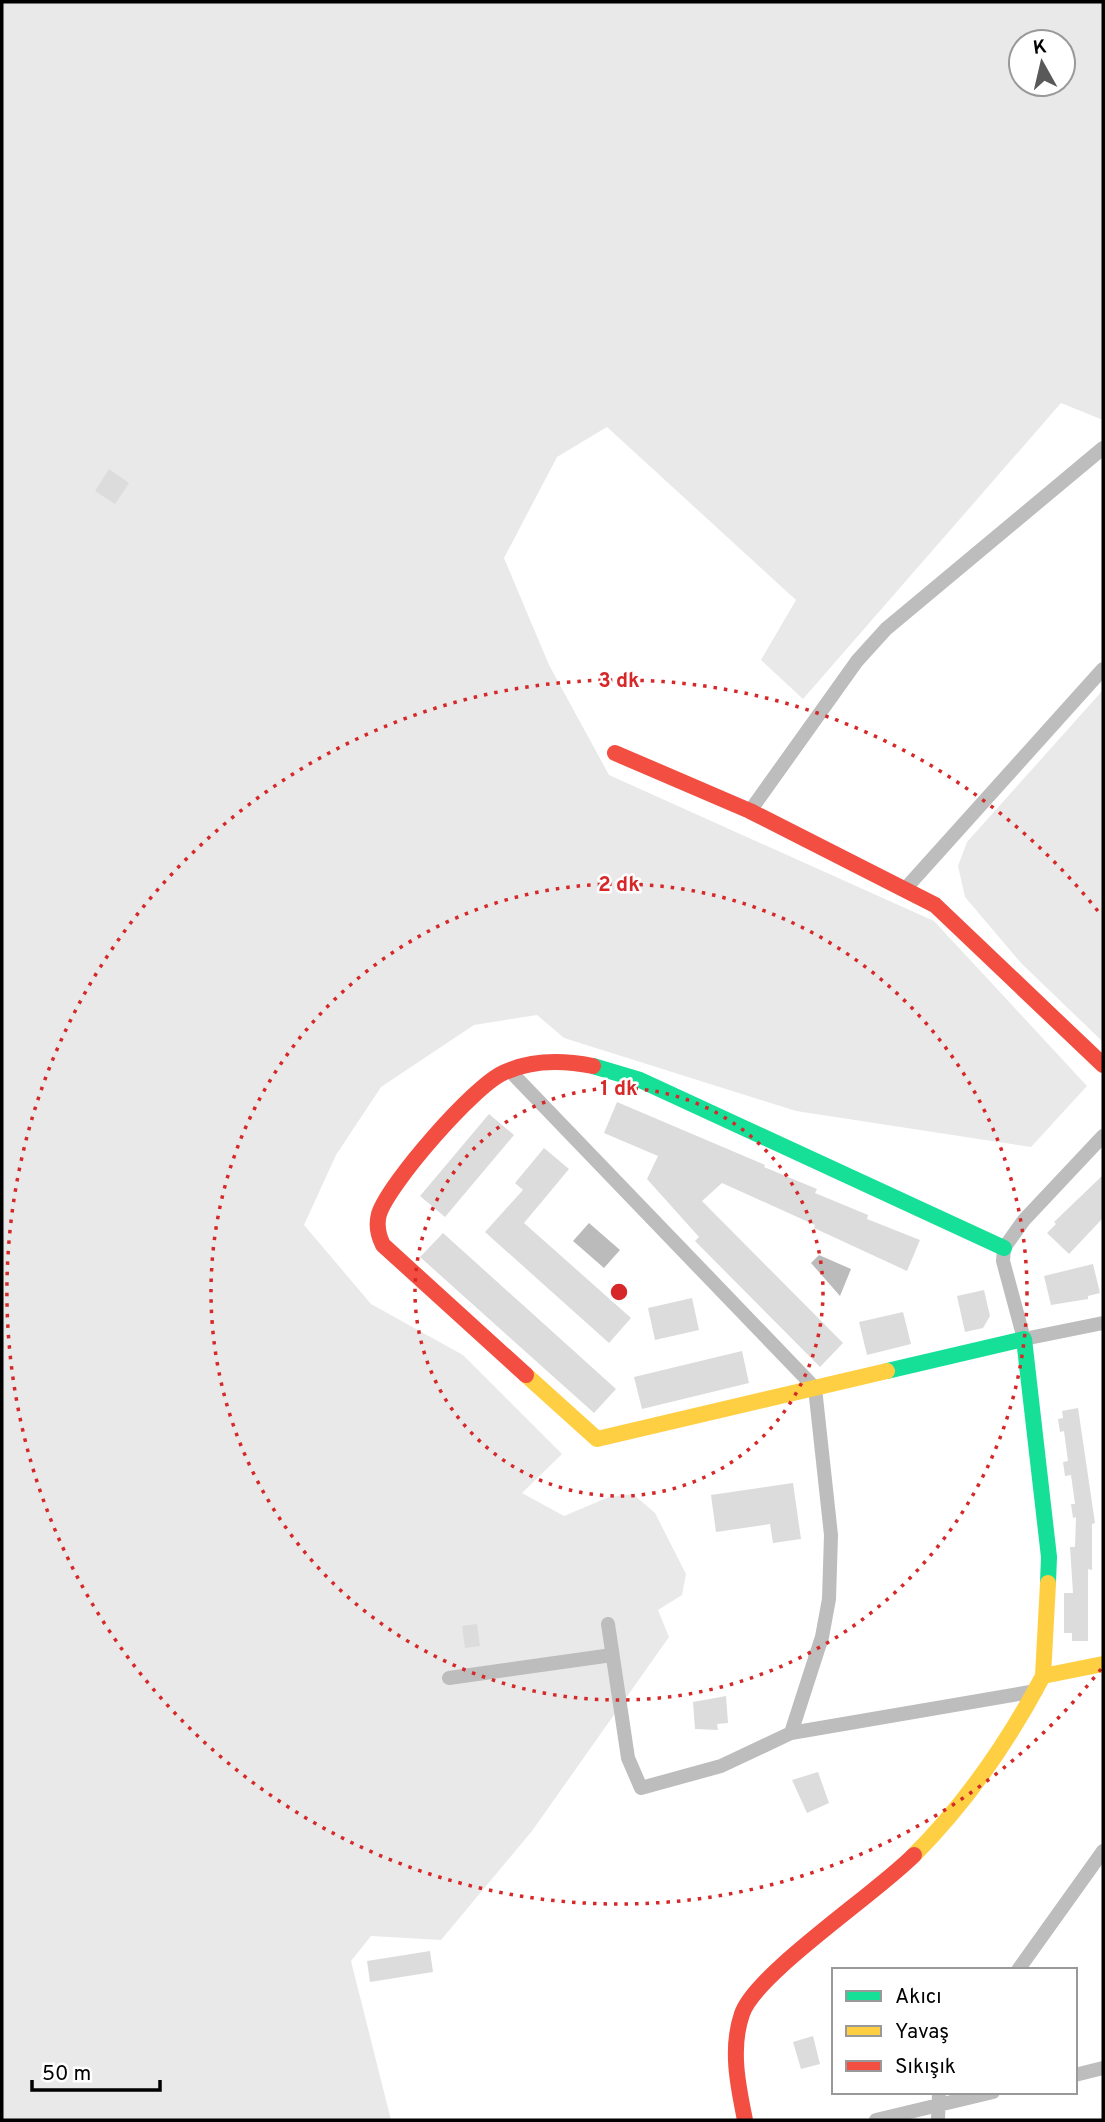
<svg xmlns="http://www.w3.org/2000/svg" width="1105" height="2122" viewBox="0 0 1105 2122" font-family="Overpass,sans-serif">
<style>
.green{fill:#e9e9e9;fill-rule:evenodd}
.water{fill:#bbb}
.building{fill:#dcdcdc}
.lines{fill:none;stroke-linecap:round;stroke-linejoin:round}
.street{stroke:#bdbdbd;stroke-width:14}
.fast{stroke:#16e098;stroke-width:16}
.slow{stroke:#ffcf43;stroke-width:16}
.jam{stroke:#f24e42;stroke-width:16}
.ring{fill:none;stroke:#d62828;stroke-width:3.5;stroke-dasharray:3.5 7}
.centre{fill:#d62828;stroke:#fff;stroke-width:3.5}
.ring-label{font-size:21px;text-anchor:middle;font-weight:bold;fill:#d62828;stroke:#fff;stroke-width:5;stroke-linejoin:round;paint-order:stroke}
</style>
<rect width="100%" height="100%" fill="#fff"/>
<!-- green -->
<path class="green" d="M 2,2 L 1103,2 L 1103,420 L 1061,403 L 803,699 L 761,660 L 796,600 L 607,427 L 557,457 L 504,558 L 549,665 L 609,775 L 934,921 L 1087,1086 L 1031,1147 L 796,1111 L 564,1038 L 537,1015 L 474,1025 L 381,1087 L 336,1155 L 304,1225 L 371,1304 L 463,1355 L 562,1454 L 522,1493 L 564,1516 L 609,1497 L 633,1494 L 655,1513 L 686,1574 L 682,1595 L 658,1610 L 669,1637 L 532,1831 L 441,1940 L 371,1936 L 351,1961 L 391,2120 L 2,2120 ZM 1021,42 L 1063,42 L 1063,84 L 1021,84 Z
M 1103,690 L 1103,1042 L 1021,963 L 965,897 L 958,866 L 967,842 Z"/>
<!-- water -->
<path class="water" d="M 589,1223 L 620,1250 L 604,1268 L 573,1241 Z
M 819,1255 L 851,1269 L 840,1296 L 811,1263 Z"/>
<!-- building -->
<path class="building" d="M 109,469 L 129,483 L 115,504 L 95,491 Z
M 617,1102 L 765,1165 L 764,1167 L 817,1189 L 815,1193 L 868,1215 L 867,1219 L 920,1240 L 907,1271 L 814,1228 L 815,1225 L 722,1183 L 702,1201 L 843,1343 L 820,1367 L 695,1241 L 699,1237 L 647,1179 L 658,1156 L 604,1133 Z
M 489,1114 L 514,1135 L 445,1217 L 420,1196 Z
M 544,1148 L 569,1169 L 524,1223 L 631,1318 L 609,1343 L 485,1232 L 523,1190 L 515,1183 Z
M 1103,1175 L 1103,1218 L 1069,1254 L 1047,1233 L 1056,1224 L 1054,1222 Z
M 443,1233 L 616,1389 L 594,1413 L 420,1257 Z
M 1093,1264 L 1100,1293 L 1088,1296 L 1088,1299 L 1051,1305 L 1044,1276 Z
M 984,1290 L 990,1316 L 983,1328 L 965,1332 L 957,1296 Z
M 692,1298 L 699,1330 L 655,1340 L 648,1308 Z
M 903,1312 L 911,1344 L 867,1355 L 859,1322 Z
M 742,1351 L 749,1383 L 642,1409 L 634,1377 Z
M 1078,1408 L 1095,1523 L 1092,1524 L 1092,1570 L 1088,1569 L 1088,1641 L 1072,1641 L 1072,1633 L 1064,1633 L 1064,1593 L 1073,1593 L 1070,1547 L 1075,1547 L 1076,1517 L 1073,1518 L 1071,1504 L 1075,1504 L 1071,1475 L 1065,1476 L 1063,1462 L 1068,1461 L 1064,1431 L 1060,1432 L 1058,1419 L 1063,1418 L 1062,1411 Z
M 793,1483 L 801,1539 L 773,1543 L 770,1524 L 716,1532 L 711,1495 Z
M 477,1624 L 480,1646 L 465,1648 L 462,1626 Z
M 726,1696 L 728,1723 L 717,1724 L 718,1730 L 695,1729 L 693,1702 Z
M 818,1772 L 829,1803 L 807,1813 L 792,1780 Z
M 430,1951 L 433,1972 L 370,1982 L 367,1961 Z
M 813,2036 L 820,2064 L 801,2069 L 793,2042 Z"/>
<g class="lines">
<!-- street -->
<path class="street" d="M 750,811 L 857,661 L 886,629 L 1103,448
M 906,888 L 1103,669
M 510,1071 L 815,1388 L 831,1535 L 829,1599 L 822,1637 L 791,1733 L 1036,1691
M 1103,1136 L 1024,1220 L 1004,1248 L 1003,1261 L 1024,1339 L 1103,1323
M 608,1624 L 628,1758 L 641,1788 L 721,1766 L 791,1733
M 449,1678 L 612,1655
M 1018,1970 L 1103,1851
M 1075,2075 L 1103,2068
M 876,2120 L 993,2092
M 938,2120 L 939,2092"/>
<!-- fast -->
<path class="fast" d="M 593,1066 L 640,1080 L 1004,1248
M 887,1371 L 1024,1339 L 1049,1557 L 1048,1583"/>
<!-- slow -->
<path class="slow" d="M 526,1375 L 597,1439 L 887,1371
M 1043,1676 L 1048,1583
M 914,1855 C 967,1802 1008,1742 1043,1676 L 1103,1664"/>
<!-- jam -->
<path class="jam" d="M 615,753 L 750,811 L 935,905 L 1103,1065
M 526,1375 L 383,1245 C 378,1235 376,1225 379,1214 C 389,1183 474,1086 503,1073 C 532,1059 563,1060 593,1066
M 745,2120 C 738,2086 730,2048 742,2014 C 755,1974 877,1893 914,1855"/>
</g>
<!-- distance rings -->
<g class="ring">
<circle cx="619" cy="1292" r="204"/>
<circle cx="619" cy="1292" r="408"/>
<path d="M1101 1669A612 612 0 1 1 1101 915"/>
</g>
<circle cx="619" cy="1292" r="10" class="centre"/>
<g class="ring-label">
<text x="619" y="687">3 dk</text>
<text x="619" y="891">2 dk</text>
<text x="619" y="1095">1 dk</text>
</g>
<!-- border -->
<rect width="1105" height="2122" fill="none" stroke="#000000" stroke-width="7"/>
<!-- legend -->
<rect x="832" y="1968" width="245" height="126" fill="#ffffff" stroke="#999999" stroke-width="2"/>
<rect x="846" y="1991" width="35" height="10" fill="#16e098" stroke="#999999" stroke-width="2"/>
<text x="895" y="2003" font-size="21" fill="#000000">Akıcı</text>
<rect x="846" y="2026" width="35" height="10" fill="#ffcf43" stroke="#999999" stroke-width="2"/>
<text x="895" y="2038" font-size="21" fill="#000000">Yavaş</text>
<rect x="846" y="2061" width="35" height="10" fill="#f24e42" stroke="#999999" stroke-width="2"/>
<text x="895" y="2073" font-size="21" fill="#000000">Sıkışık</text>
<!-- north arrow -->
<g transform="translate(1042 63) rotate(352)"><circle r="33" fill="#ffffff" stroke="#999999" stroke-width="2"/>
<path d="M0-5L12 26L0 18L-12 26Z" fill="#595959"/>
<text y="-10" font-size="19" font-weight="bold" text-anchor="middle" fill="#000000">K</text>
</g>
<!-- scale -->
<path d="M32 2080v10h128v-10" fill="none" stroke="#000000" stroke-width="3.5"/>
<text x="42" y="2080" font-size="21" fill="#000000" stroke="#ffffff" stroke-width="5" paint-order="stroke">50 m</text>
</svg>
